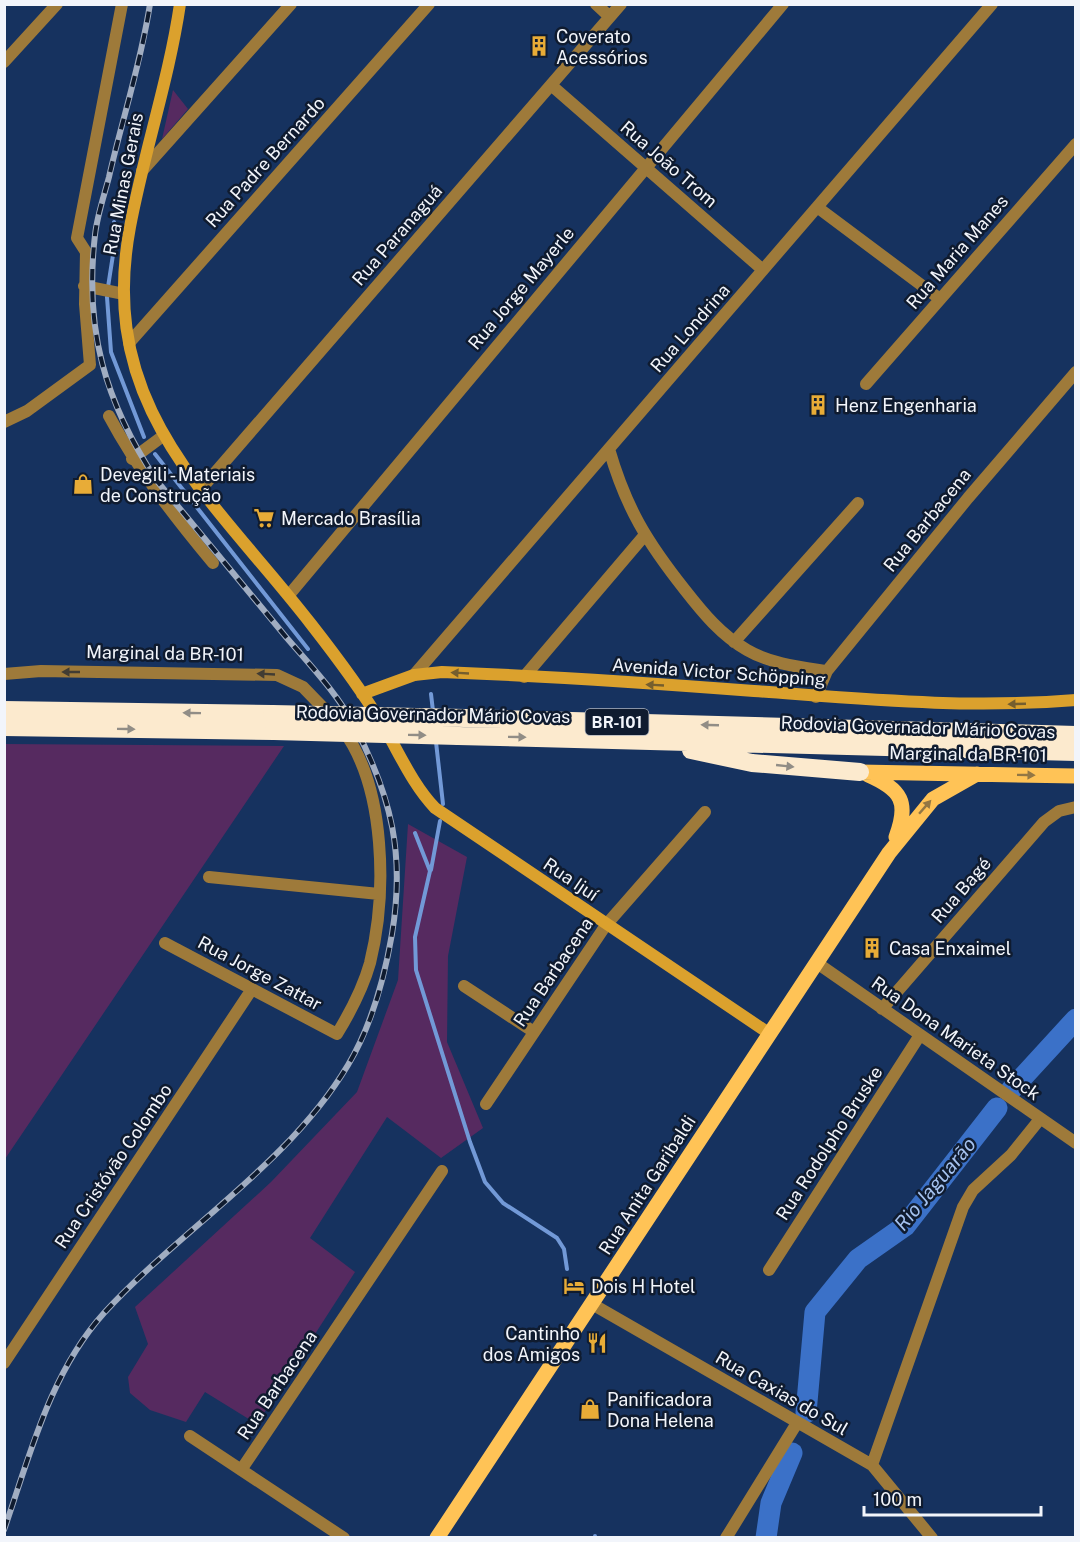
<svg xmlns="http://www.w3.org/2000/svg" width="1080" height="1542" viewBox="0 0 1080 1542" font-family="'Public Sans',sans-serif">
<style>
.green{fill:#562a60}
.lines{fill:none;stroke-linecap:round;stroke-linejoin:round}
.stream{stroke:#7299d7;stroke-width:4}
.river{stroke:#3b71c8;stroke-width:21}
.street{stroke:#9e7a3a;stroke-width:12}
.secondary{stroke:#dba12d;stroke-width:12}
.primary{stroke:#ffc356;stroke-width:15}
.highway{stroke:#fceace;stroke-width:18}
.rail-casing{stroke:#a1adc1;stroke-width:6}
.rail{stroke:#0f1b2f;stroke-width:4;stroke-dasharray:11;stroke-linecap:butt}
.highway-bridge{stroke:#fceace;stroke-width:18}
.oneway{fill:#413c33}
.oneway2{fill:#755e2e}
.oneway3{fill:#918d86}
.oneway4{fill:#937744}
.labels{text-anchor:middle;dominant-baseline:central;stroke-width:5;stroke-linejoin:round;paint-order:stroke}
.shield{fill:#0f1b2f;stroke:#aeb4be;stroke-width:1.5}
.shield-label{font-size:16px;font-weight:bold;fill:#f2f5fb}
.poi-label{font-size:18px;fill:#f2f5fb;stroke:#0f1b2f;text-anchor:start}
.street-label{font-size:18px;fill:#f2f5fb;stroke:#0f1b2f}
.water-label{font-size:20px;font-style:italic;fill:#a5c2ef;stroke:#0f1b2f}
</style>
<rect width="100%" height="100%" fill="#16325f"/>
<!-- green -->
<path class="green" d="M 173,90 L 188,109 L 162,139 Z
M 5,744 L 284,746 L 5,1159 L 4,744 Z
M 408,824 L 467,857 L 448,956 L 447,1042 L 483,1128 L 441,1158 L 387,1117 L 310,1238 L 355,1272 L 257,1424 L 205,1392 L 186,1422 L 150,1410 L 130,1393 L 128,1377 L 148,1344 L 135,1307 L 271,1182 L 357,1092 L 398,980 Z"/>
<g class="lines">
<!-- stream -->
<path class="stream" d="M 108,287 L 117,229 L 114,222
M 107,297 L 111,352 L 144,437
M 155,454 L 308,649
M 431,694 L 433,711
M 436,742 L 443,804
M 415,833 L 430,871 L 415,937 L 416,970 L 470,1142 L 485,1182 L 503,1203 L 557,1238 L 564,1249 L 567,1269
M 431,870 L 440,821
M 595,1538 L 595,1536"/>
<!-- river -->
<path class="river" d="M 1011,1090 L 1076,1019
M 806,1413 L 815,1312 L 858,1259 L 905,1226 L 997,1108
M 766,1538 L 771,1503 L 792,1453"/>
<!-- street -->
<path class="street" d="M 596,4 L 610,17
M 4,62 L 57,4
M 551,85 L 763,270
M 142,171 L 291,4
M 817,207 L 940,299
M 84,286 L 124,294
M 129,343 L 429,4
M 866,384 L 1076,144
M 109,416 C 138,470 174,516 213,563
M 4,422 L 27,411 L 90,365 L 85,304 L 86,252 L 77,238 L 122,4
M 609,449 C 626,508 647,542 685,590 C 703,613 721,635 747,650 C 771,664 800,667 827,671
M 132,459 L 163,436
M 201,489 L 621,4
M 289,595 L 783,4
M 734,642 L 858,503
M 4,674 L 41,671 L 277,675 L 303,687 L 332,717
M 414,675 L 992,4
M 524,677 L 644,536
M 816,697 L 827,671 L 968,498 L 1076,372
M 209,877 L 379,894
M 165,943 L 337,1034 C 351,1011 363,988 370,963 C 387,894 386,788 343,730
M 817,963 L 1076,1143
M 464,986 L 534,1032
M 882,1009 L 1044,822 L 1059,811 L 1076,807
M 486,1104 L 606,925 L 705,812
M 769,1270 L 920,1035
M 592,1304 L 872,1465 L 932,1538
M 4,1363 L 252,989
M 190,1436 L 344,1538
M 872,1465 L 963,1207 L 973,1190 L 1011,1155 L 1040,1119
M 241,1470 L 442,1171
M 726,1538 L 797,1423"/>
<!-- secondary -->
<path class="secondary" d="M 180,4 C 169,79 144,152 130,227 C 96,409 211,495 311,624 C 336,656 361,689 382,724 C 399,752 412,784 435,808 L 770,1034
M 362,694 L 414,675 L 442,672 C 546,676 651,683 754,691 C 865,699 964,709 1076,700"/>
<!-- primary -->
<path class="primary" d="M 860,772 L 1076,776
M 868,775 C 902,790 909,802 896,837
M 437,1538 L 889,853 L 933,799 L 977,774"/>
<!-- highway -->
<path class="highway" d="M 4,710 L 272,714
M 465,718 L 1076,735
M 4,727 L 274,731
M 458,736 L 1076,752
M 691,750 L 752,763 L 860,772"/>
<!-- rail casing -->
<g class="rail-casing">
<path id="rail" d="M 4,1530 C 30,1455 50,1373 104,1313 C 181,1229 289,1164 348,1065 C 372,1025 384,980 392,934 C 405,855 392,798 355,727 C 338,694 310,665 286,637 C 243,585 200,533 157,481 C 105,402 84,330 95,235 C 97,216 104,196 109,177 C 122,120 141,63 150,4"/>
</g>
<!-- rail -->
<use href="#rail" class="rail"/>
<!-- highway-bridge -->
<path class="highway-bridge" d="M 272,714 L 465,718
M 274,731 L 458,736"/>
</g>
<!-- one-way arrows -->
<defs><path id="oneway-solid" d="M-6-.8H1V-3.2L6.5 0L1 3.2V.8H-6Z" transform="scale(1.5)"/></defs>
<g class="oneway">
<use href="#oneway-solid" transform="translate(71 672) rotate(-180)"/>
<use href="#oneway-solid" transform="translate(266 674) rotate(-177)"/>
</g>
<g class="oneway2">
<use href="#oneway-solid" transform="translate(460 673) rotate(-177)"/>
<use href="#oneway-solid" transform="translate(655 685) rotate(-177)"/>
<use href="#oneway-solid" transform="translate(1017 704) rotate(178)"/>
</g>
<g class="oneway3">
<use href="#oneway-solid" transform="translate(192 713) rotate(-179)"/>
<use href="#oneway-solid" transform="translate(710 725) rotate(-178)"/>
<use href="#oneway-solid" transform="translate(126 729) rotate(1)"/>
<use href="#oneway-solid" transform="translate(417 735) rotate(1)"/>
<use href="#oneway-solid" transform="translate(517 737) rotate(1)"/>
<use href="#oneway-solid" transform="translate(785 766) rotate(6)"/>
</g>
<g class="oneway4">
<use href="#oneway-solid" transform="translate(1026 775) rotate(1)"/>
<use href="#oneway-solid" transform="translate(925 807) rotate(-49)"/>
</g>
<!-- icons -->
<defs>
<g id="building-bare" transform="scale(1.62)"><path d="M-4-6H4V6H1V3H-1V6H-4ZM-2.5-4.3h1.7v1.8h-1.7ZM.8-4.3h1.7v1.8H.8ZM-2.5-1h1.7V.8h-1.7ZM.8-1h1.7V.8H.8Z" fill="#e8ac37" stroke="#0f1b2f" stroke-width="2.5" paint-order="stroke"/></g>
<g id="shop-bare" transform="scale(1.62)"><path d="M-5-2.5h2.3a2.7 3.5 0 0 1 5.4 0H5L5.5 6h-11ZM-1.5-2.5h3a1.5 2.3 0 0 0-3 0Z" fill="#e8ac37" stroke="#0f1b2f" stroke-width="2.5" paint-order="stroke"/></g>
<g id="supermarket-bare" transform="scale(1.62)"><path d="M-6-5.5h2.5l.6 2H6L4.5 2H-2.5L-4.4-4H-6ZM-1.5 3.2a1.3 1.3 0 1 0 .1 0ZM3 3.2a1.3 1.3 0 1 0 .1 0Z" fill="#e8ac37" stroke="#0f1b2f" stroke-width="2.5" paint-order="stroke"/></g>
<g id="hotel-bare" transform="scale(1.62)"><path d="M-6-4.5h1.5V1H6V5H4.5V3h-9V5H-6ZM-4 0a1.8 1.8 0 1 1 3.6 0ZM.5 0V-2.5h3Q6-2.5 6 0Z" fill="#e8ac37" stroke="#0f1b2f" stroke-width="2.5" paint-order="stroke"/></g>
<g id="restaurant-bare" transform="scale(1.62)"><path d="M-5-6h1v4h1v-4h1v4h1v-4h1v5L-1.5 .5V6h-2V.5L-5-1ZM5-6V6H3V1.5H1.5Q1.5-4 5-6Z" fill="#e8ac37" stroke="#0f1b2f" stroke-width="2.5" paint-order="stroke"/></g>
</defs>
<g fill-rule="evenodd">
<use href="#building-bare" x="539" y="46"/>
<use href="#building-bare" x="818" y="405"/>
<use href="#shop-bare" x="83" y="484"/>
<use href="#supermarket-bare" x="264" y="518"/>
<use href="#building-bare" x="872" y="948"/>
<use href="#hotel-bare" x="574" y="1286"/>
<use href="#restaurant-bare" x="597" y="1343"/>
<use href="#shop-bare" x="590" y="1409"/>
</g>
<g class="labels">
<!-- shield labels -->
<rect class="shield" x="585.5" y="709" width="63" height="26" rx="4.5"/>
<g class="shield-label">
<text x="617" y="722">BR-101</text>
</g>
<!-- poi labels -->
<g class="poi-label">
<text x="556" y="36">Coverato<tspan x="556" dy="21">Acessórios</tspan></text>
<text x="835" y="405">Henz Engenharia</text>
<text x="100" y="474">Devegili - Materiais<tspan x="100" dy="21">de Construção</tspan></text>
<text x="281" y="518">Mercado Brasília</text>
<text x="889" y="948">Casa Enxaimel</text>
<text x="591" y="1286">Dois H Hotel</text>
<text x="580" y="1333" text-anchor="end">Cantinho<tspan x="580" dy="21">dos Amigos</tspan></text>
<text x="607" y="1399">Panificadora<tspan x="607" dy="21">Dona Helena</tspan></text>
</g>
<!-- street labels -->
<g class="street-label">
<text transform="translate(265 162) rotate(-48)">Rua Padre Bernardo</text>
<text transform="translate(669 164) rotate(41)">Rua João Trom</text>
<text transform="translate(123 184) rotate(-79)">Rua Minas Gerais</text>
<text transform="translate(397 235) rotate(-49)">Rua Paranaguá</text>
<text transform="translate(957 252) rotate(-49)">Rua Maria Manes</text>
<text transform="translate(521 288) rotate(-50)">Rua Jorge Mayerle</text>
<text transform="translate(690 328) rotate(-49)">Rua Londrina</text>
<text transform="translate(927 520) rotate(-51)">Rua Barbacena</text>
<text transform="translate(165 653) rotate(1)">Marginal da BR-101</text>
<text transform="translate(719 672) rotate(4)">Avenida Victor Schöpping</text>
<text transform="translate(433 714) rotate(1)">Rodovia Governador Mário Covas</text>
<text transform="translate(918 727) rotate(2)">Rodovia Governador Mário Covas</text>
<text transform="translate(968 754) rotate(1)">Marginal da BR-101</text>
<text transform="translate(571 879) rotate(34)">Rua Ijuí</text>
<text transform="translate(961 890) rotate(-49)">Rua Bagé</text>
<text transform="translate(553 972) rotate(-56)">Rua Barbacena</text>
<text transform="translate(260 973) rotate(28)">Rua Jorge Zattar</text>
<text transform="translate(956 1038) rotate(35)">Rua Dona Marieta Stock</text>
<text transform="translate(829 1143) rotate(-57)">Rua Rodolpho Bruske</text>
<text transform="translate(113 1166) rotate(-56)">Rua Cristóvão Colombo</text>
<text transform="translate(647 1185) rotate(-57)">Rua Anita Garibaldi</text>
<text transform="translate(277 1385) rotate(-56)">Rua Barbacena</text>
<text transform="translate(782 1393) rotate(30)">Rua Caxias do Sul</text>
</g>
<!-- water labels -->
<g class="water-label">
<text transform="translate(935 1184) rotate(-50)">Rio Jaguarão</text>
</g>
</g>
<!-- border -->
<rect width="1080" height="1542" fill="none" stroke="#f2f5fb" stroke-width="12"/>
<!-- scale -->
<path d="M864 1506v9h177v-9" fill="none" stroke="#f2f5fb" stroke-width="3"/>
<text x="873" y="1506" font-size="18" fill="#f2f5fb" stroke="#0f1b2f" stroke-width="4.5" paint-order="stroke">100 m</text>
</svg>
